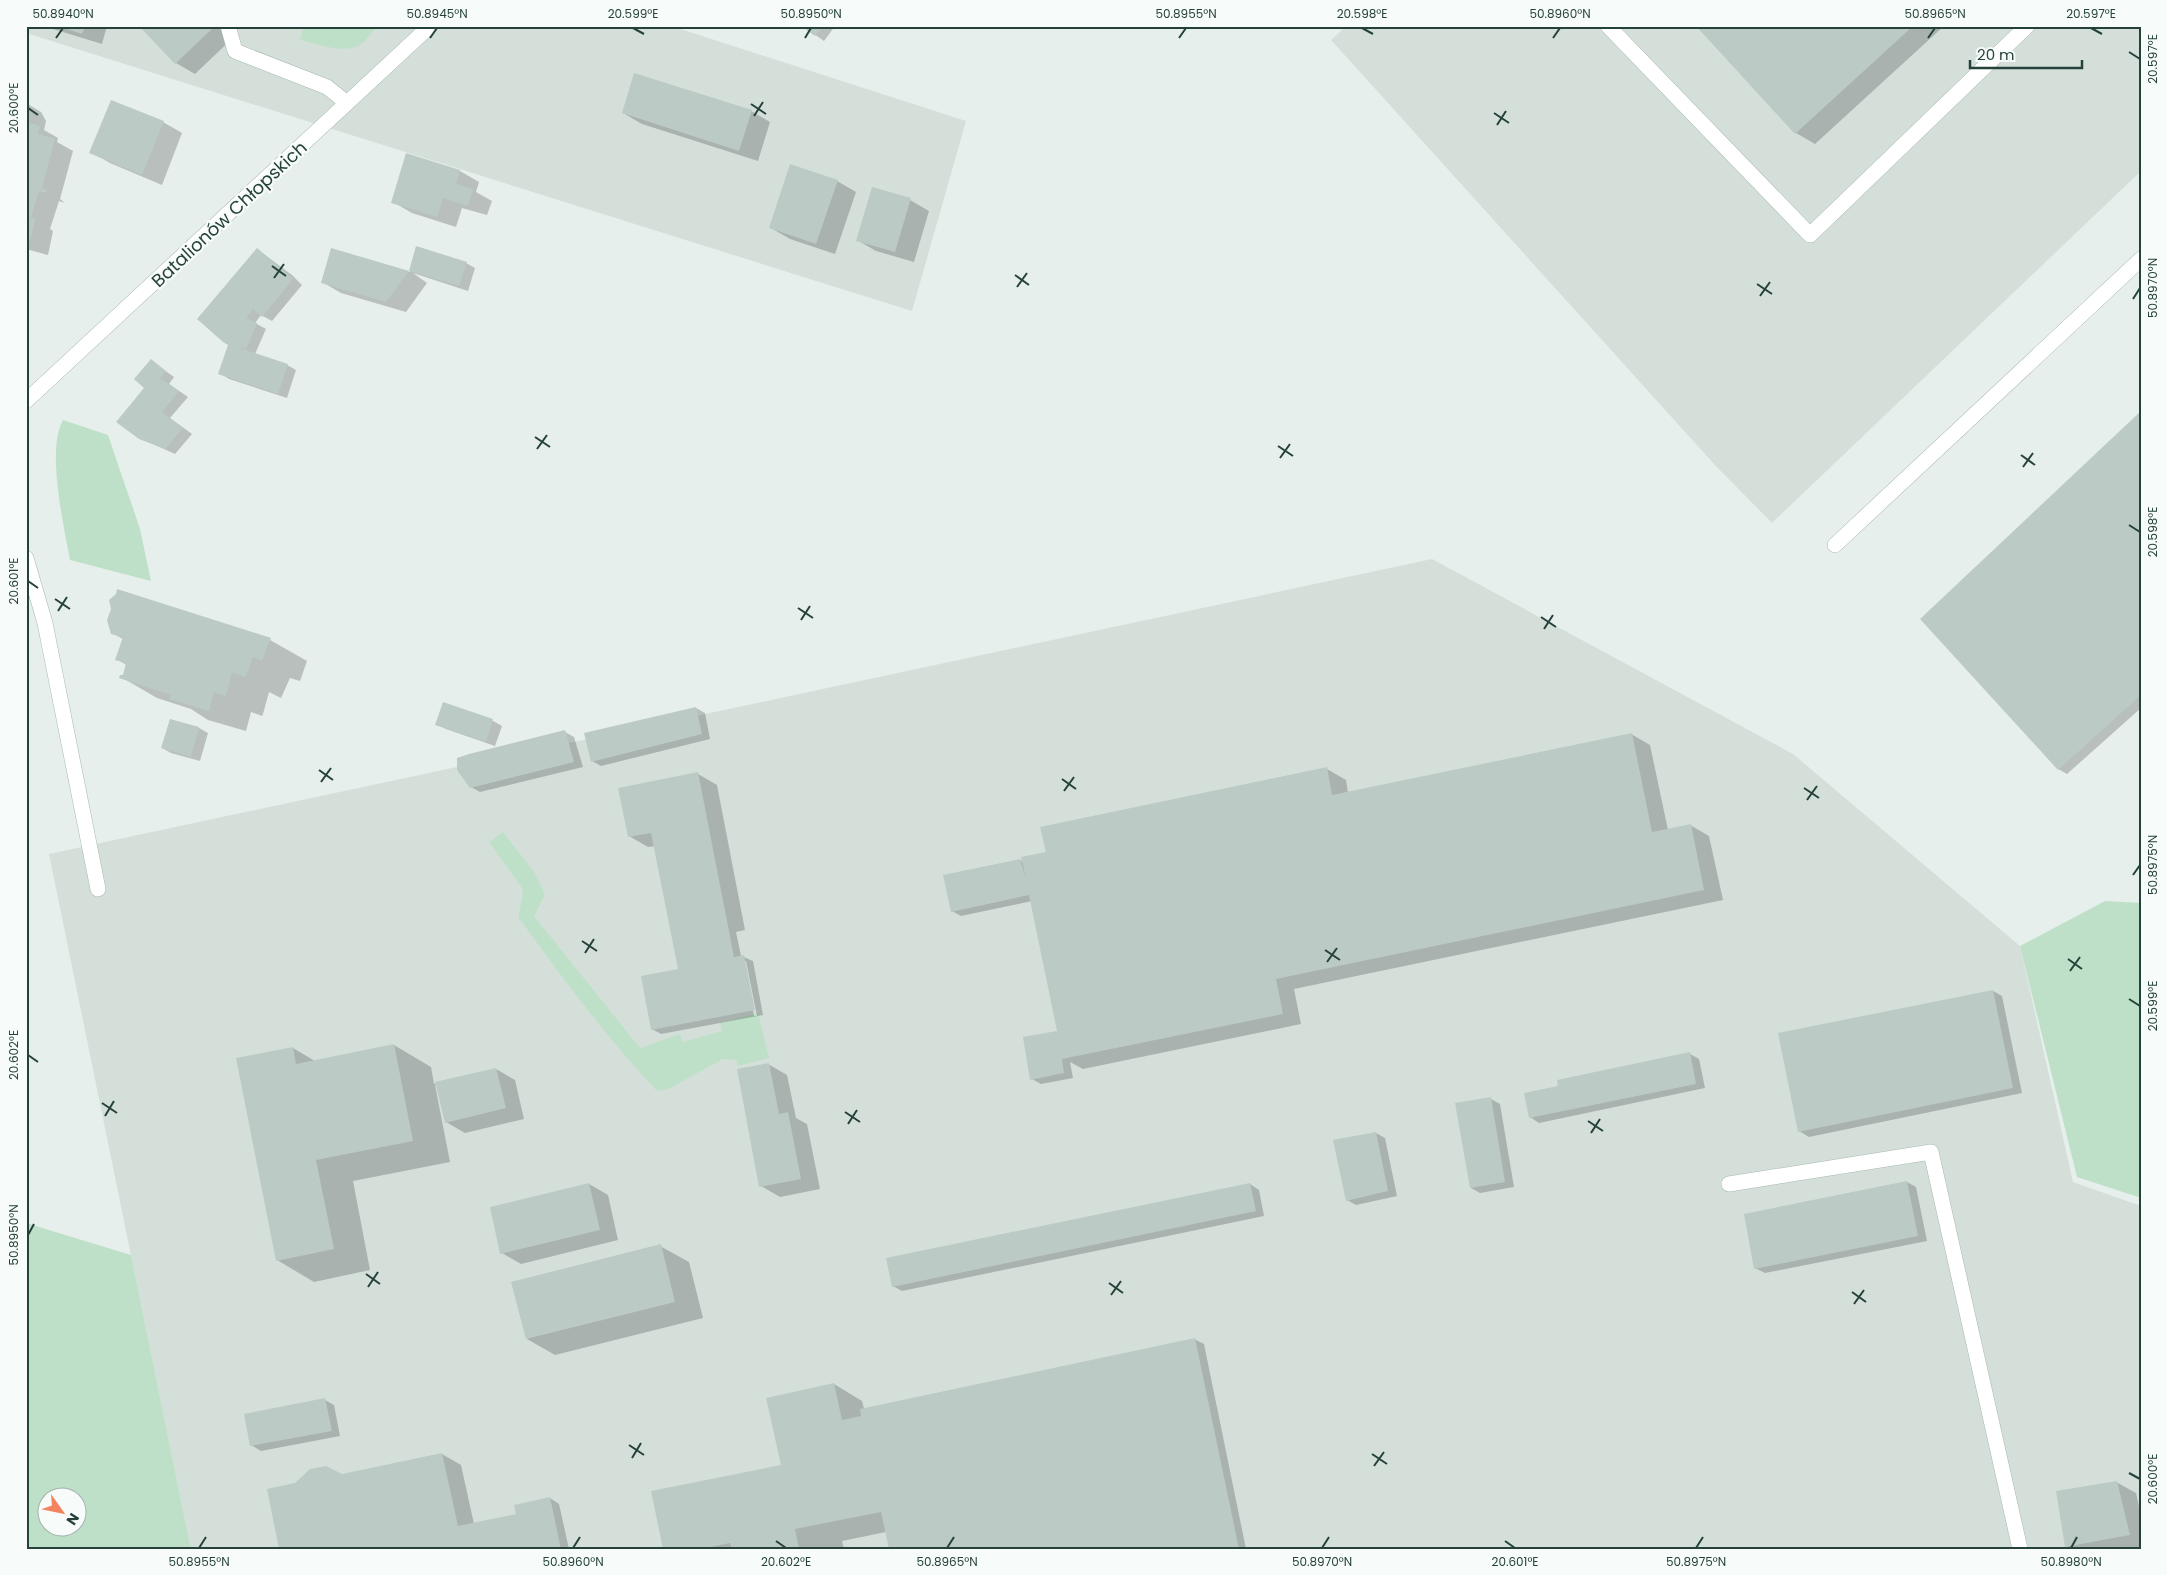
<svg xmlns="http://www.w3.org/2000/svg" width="2167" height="1575" viewBox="0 0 2167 1575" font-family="Poppins,sans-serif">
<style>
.built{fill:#d4dfda}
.green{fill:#bfe0c8;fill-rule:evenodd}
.shadow{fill:#0003;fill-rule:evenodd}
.building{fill:#bbcac4}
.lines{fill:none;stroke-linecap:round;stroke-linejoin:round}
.service-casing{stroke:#a8b8b2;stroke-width:16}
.minor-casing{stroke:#a8b8b2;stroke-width:16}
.tertiary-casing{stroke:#a8b8b2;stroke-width:16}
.service{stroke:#fff;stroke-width:15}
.minor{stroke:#fff;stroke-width:15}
.tertiary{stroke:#fff;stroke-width:15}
.ticks{fill:none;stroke:#24423a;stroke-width:2}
.labels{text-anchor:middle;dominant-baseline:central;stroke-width:4.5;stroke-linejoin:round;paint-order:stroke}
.street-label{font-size:18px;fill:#24423a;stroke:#f7fbf9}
.neatline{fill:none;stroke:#24423a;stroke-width:2}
.ticks-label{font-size:12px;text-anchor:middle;fill:#24423a}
</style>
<rect width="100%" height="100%" fill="#e6efeb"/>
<!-- built -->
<path class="built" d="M 26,26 L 671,26 L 966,121 L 912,311 L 26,33 Z
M 1346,26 L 2141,26 L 2141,171 L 1772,523 L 1714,464 L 1331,40 Z
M 1432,559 L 1793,754 L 2020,946 L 2073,1182 L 2141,1206 L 2141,1549 L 191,1549 L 49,854 Z"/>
<!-- green -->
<path class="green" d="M 307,26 L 378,26 C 373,31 369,36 365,41 C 349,57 318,44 300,40 L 302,31 Z
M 63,420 L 108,435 L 140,529 L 151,581 L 70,560 C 64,526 46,450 63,420 Z
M 503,832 L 535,873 L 545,895 L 534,916 L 640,1048 L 680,1034 L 683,1042 L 722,1031 L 720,1023 L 758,1013 L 769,1058 L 738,1066 L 736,1060 L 723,1059 L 668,1089 L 657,1091 C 605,1036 563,979 519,918 C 518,907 525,899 522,888 L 489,842 Z
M 2105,901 L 2141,903 L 2141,1198 L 2077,1177 L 2020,946 Z
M 26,1223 L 131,1255 L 191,1549 L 26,1549 ZM 48,1498 L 78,1498 L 78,1528 L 48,1528 Z"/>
<!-- shadow -->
<path class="shadow" d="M 43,26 L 107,26 L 102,44 Z
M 141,26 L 230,26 L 237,34 L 195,74 L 176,63 Z
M 803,26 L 835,26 L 824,41 Z
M 1697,26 L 1944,26 L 1815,144 L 1796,133 Z
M 26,103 L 41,112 L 46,121 L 44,130 L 58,138 L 57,142 L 73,151 L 60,199 L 65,203 L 59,201 L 50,229 L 53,231 L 48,255 L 26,249 Z
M 751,111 L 770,122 L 758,161 L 642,124 L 623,113 Z
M 163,122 L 182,133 L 162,185 L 110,163 L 91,152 Z
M 460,171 L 479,182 L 476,192 L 492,201 L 487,215 L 462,208 L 456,227 L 412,213 L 393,202 Z
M 837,181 L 856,192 L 835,254 L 790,239 L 771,228 Z
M 910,200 L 929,211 L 914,262 L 876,251 L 857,240 Z
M 417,248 L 466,263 L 475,268 L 468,291 L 413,273 L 427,283 L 406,312 L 341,293 L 322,282 L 332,249 L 410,272 Z
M 257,249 L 292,275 L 302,285 L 272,321 L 261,315 L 255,323 L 266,329 L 255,354 L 287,365 L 296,370 L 287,398 L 229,379 L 220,373 Z
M 151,361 L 174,377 L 169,384 L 188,397 L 170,418 L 192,434 L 175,454 L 140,438 Z
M 2141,413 L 2141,708 L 2067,774 L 2058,769 Z
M 118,591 L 270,640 L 307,661 L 300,681 L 290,678 L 281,698 L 269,692 L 263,714 L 262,716 L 251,712 L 246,731 L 208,720 L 191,709 L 157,698 L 121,677 L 124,676 L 127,665 L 116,659 L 123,639 L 112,633 Z
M 444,704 L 493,721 L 502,726 L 495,746 L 446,729 L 437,724 Z
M 696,708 L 705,713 L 710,739 L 601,766 L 592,761 Z
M 170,720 L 199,728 L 208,733 L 200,761 L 171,753 L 162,748 Z
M 565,732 L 574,737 L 583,767 L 480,792 L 471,787 Z
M 1631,734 L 1650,745 L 1668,830 L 1690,825 L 1709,836 L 1723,900 L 1294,989 L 1301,1024 L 1083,1069 L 1070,1062 L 1073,1078 L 1041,1084 L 1032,1079 L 1058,1032 L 1032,901 L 961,916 L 952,911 L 1020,860 L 1023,862 L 1327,769 L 1346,780 L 1348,793 Z
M 698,774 L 717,785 L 745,930 L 736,932 L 741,956 L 753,961 L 763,1015 L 661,1034 L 652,1029 L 679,970 L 655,846 L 648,847 L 629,836 ZM 744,961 L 746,961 L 757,1016 L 754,1016 Z
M 1993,991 L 2002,996 L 2022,1093 L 1809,1137 L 1799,1131 L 1780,1034 Z
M 394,1045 L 431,1067 L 434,1084 L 496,1069 L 515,1080 L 524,1119 L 465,1133 L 446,1122 L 437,1084 L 435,1085 L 450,1162 L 353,1181 L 370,1270 L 314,1282 L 277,1260 L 293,1048 L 315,1061 Z
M 1690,1054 L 1699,1059 L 1705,1088 L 1539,1123 L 1530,1117 Z
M 768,1064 L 787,1075 L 796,1118 L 807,1124 L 820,1189 L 780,1197 L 761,1186 Z
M 1491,1099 L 1500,1104 L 1514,1187 L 1480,1193 L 1471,1188 Z
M 1376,1133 L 1385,1138 L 1397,1196 L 1356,1205 L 1347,1200 Z
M 1907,1182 L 1916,1187 L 1927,1241 L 1765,1273 L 1755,1268 Z
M 589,1184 L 608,1195 L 618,1240 L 521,1264 L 502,1253 Z
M 1250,1184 L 1259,1190 L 1264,1216 L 902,1291 L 893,1286 Z
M 660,1246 L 689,1262 L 703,1318 L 555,1355 L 527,1339 Z
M 1194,1339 L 1204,1344 L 1246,1549 L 890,1549 L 886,1532 L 842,1541 L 844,1549 L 664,1549 L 782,1466 L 834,1384 L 862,1401 L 864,1409 Z
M 325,1400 L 334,1405 L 340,1436 L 261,1451 L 251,1445 Z
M 442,1454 L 461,1465 L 474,1524 L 517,1515 L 550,1498 L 559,1504 L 569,1549 L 280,1549 L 342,1475 Z
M 2116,1482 L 2136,1493 L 2141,1515 L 2141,1547 L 2131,1549 L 2071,1549 L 2067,1546 Z"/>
<!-- building -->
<path class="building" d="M 58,26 L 85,26 L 82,34 Z
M 139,26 L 215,26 L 175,64 Z
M 801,26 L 823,26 L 815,36 Z
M 1696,26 L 1913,26 L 1795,134 Z
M 634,73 L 752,110 L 739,151 L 622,113 Z
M 111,100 L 164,121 L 142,175 L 89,153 Z
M 26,122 L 40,126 L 38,134 L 55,139 L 42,188 L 47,190 L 46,193 L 39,191 L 31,218 L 35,219 L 29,245 L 26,244 Z
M 406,153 L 460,170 L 456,184 L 473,189 L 468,206 L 443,198 L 437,217 L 391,203 Z
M 790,164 L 838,180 L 816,244 L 769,228 Z
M 872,187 L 911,198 L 895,252 L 856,241 Z
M 416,246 L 467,262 L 459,286 L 409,271 Z
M 257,248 L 293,279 L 262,317 L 253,309 L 246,318 L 257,323 L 246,349 L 231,345 L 288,364 L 278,394 L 218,374 L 228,345 L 223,342 L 197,319 Z
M 331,248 L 409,271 L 386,302 L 321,283 Z
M 151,359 L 166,371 L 160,378 L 179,391 L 162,412 L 183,428 L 165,449 L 139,439 L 116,422 L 144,388 L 134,379 Z
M 2141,411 L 2141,695 L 2058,770 L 1920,619 Z
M 117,589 L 271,638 L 262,661 L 253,657 L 247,674 L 244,677 L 232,672 L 227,693 L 225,696 L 214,692 L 210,706 L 211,707 L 208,711 L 170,699 L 171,695 L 119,678 L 120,675 L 123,675 L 126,663 L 115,660 L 123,637 L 111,634 L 107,620 L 111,609 L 109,600 L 116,594 Z
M 443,702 L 493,719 L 486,742 L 435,725 Z
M 696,707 L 702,734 L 591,762 L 584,733 Z
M 170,719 L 199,727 L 191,757 L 161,748 Z
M 565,730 L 574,762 L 470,788 L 457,770 L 457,758 L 469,754 Z
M 1632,733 L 1652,832 L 1691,824 L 1704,890 L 1276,979 L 1283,1014 L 1062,1059 L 1064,1073 L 1030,1080 L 1023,1037 L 1057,1031 L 1029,895 L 951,912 L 943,875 L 1020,859 L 1026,879 L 1021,857 L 1046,852 L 1040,827 L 1327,767 L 1332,795 Z
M 698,772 L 734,957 L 744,955 L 755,1010 L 651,1030 L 641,976 L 678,969 L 651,833 L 628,837 L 618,788 Z
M 1993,990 L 2013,1088 L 1798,1132 L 1778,1033 Z
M 394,1044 L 413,1141 L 316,1160 L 334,1249 L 276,1261 L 236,1058 L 293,1047 L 296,1064 Z
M 1690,1052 L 1696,1084 L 1529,1118 L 1524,1093 L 1558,1086 L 1557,1080 Z
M 769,1063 L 779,1114 L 788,1112 L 801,1179 L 759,1187 L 737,1069 Z
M 496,1068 L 506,1108 L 445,1123 L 435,1082 Z
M 1491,1097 L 1505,1182 L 1470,1188 L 1455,1103 Z
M 1376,1132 L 1388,1191 L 1346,1201 L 1333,1140 Z
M 1907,1181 L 1918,1236 L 1754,1269 L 1744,1214 Z
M 589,1183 L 600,1230 L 500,1254 L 490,1207 Z
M 1250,1183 L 1256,1211 L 892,1287 L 886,1258 Z
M 661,1244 L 675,1302 L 526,1339 L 511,1282 Z
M 1195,1338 L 1239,1549 L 889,1549 L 881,1512 L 795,1529 L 799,1549 L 732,1549 L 730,1543 L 701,1549 L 663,1549 L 651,1491 L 781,1465 L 766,1398 L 834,1383 L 842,1420 L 861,1416 L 860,1409 Z
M 325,1398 L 332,1431 L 250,1446 L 244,1414 Z
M 442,1453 L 458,1526 L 516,1514 L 514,1505 L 550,1497 L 561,1549 L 279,1549 L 267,1489 L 295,1483 L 310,1469 L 326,1466 L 342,1474 Z
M 2117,1481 L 2130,1535 L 2065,1547 L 2056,1491 Z"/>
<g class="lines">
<!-- service casing -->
<g class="service-casing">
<path id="service" d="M 228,26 L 235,51 L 327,87 L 347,103
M 1608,26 L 1810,235 L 2027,26
M 1835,545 L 2141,259
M 1729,1184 L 1931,1152 L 2020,1549"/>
</g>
<!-- minor casing -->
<g class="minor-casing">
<path id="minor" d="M 26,558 L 45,623 L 98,889"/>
</g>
<!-- tertiary casing -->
<g class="tertiary-casing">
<path id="tertiary" d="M 26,401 L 430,26"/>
</g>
<!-- service -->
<use href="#service" class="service"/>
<!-- minor -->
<use href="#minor" class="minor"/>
<!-- tertiary -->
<use href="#tertiary" class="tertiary"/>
</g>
<!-- ticks -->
<path class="ticks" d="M 633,28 L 644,34M 1362,28 L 1373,34M 2091,28 L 2102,34M 56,38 L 63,28M 430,38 L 437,28M 805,38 L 811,28M 1179,38 L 1186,28M 1553,38 L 1560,28M 1928,38 L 1935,28M 2129,52 L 2140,59M 751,104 L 766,114M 28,108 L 38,115M 1494,113 L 1509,123M 754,116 L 763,102M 1497,125 L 1506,111M 272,266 L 286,276M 1015,275 L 1029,285M 274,278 L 284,264M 1757,284 L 1772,294M 1017,287 L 1027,273M 1760,296 L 1770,282M 2133,299 L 2140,288M 535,437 L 550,447M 1278,446 L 1293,456M 537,449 L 547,435M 2021,455 L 2035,465M 1280,458 L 1290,444M 2023,467 L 2033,453M 2129,525 L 2140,532M 28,581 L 38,588M 55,599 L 70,609M 798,608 L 813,618M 58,611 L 67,597M 1541,617 L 1556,627M 801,620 L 810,606M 1544,629 L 1553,615M 319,770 L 333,780M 1062,779 L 1076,789M 321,782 L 331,768M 1804,788 L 1819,798M 1064,791 L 1074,777M 1807,800 L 1817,786M 2133,875 L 2140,865M 582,941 L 597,951M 1325,950 L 1340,960M 585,953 L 594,939M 2068,959 L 2082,969M 1327,962 L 1337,948M 2070,971 L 2080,957M 2129,999 L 2140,1006M 28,1055 L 38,1062M 102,1103 L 117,1113M 845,1112 L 860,1122M 105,1116 L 114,1101M 1588,1121 L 1603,1131M 848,1124 L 857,1110M 1591,1133 L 1600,1119M 28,1235 L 34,1224M 366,1274 L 380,1284M 1109,1283 L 1123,1293M 368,1287 L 378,1272M 1852,1292 L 1866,1302M 1111,1295 L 1121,1281M 1854,1304 L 1864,1290M 629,1445 L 644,1455M 1372,1454 L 1387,1464M 632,1458 L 641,1443M 1374,1466 L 1384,1452M 2129,1473 L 2140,1479M 776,1541 L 786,1548M 1505,1541 L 1515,1548M 199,1548 L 206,1537M 573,1548 L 580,1537M 947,1548 L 954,1537M 1322,1548 L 1329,1537M 1696,1548 L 1703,1537M 2071,1548 L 2077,1537"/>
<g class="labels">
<!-- street labels -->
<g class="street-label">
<text transform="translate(229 214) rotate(-43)">Batalionów Chłopskich</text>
</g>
</g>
<!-- border -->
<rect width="2167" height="1575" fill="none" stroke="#f7fbf9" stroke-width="55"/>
<!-- north arrow -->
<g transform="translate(62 1512) rotate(123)"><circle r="24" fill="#f7fbf9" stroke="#a3b1ad"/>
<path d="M0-4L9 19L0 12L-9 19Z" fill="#f4845f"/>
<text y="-8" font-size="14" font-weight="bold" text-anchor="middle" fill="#24423a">N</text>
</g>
<!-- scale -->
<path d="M1970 60v8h112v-8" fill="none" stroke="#24423a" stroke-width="2.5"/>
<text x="1977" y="60" font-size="15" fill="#24423a" stroke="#f7fbf9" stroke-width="4" paint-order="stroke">20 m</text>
<rect x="28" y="28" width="2112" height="1520" class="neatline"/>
<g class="ticks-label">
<text x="63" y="18">50.8940°N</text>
<text x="437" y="18">50.8945°N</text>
<text x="633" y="18">20.599°E</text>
<text x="811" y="18">50.8950°N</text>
<text x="1186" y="18">50.8955°N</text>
<text x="1362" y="18">20.598°E</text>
<text x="1560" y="18">50.8960°N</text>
<text x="1935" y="18">50.8965°N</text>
<text x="2091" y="18">20.597°E</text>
<text transform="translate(2153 59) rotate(-90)" y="4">20.597°E</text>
<text transform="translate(14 108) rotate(-90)" y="4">20.600°E</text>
<text transform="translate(2153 288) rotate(-90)" y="4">50.8970°N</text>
<text transform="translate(2153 532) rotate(-90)" y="4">20.598°E</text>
<text transform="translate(14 581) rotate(-90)" y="4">20.601°E</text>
<text transform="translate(2153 865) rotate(-90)" y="4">50.8975°N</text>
<text transform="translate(2153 1006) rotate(-90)" y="4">20.599°E</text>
<text transform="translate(14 1055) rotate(-90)" y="4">20.602°E</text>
<text transform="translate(14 1235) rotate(-90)" y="4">50.8950°N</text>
<text transform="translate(2153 1479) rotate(-90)" y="4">20.600°E</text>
<text x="199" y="1566">50.8955°N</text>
<text x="573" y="1566">50.8960°N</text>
<text x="786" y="1566">20.602°E</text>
<text x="947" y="1566">50.8965°N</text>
<text x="1322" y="1566">50.8970°N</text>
<text x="1515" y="1566">20.601°E</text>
<text x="1696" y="1566">50.8975°N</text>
<text x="2071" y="1566">50.8980°N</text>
</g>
</svg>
